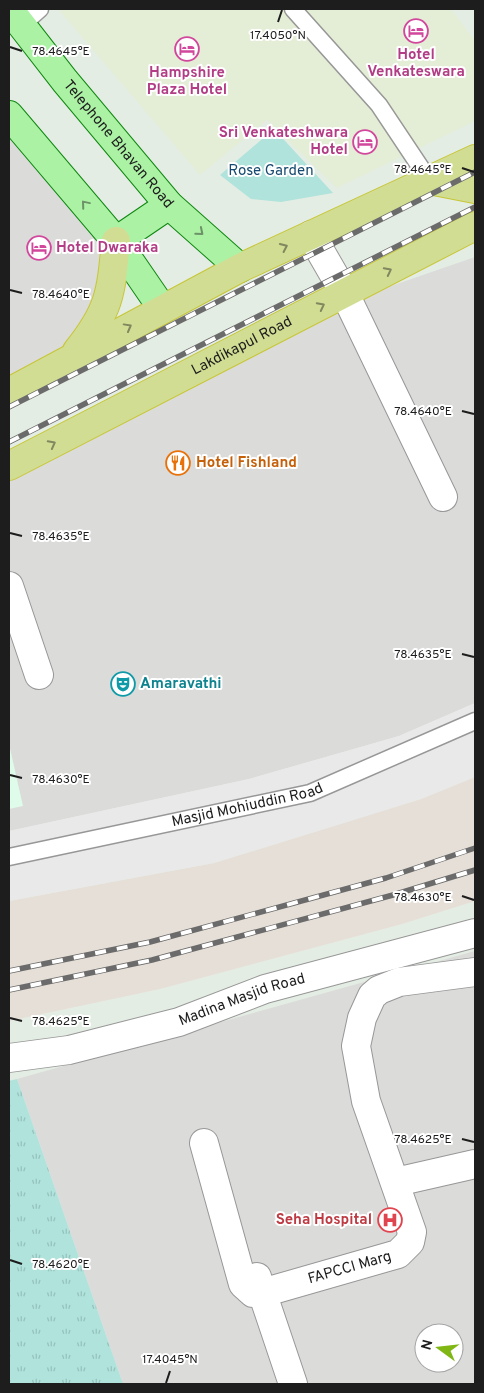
<svg xmlns="http://www.w3.org/2000/svg" width="484" height="1393" viewBox="0 0 484 1393" font-family="Overpass,sans-serif">
<style>
.residential{fill:#dbdbda;fill-rule:evenodd}
.commercial{fill:#e4edd5}
.industrial{fill:#e6dfd7}
.education{fill:#dffbe9}
.grass{fill:url(#grass-tufts)}
.garden{fill:#afe3db}
.parking{fill:#e9e9e9}
.lines{fill:none;stroke-linecap:round;stroke-linejoin:round}
.lane-casing{stroke:#979797;stroke-width:19}
.street-casing{stroke:#979797;stroke-width:30}
.primary-casing{stroke:#0f8810;stroke-width:30}
.highway-casing{stroke:#c7c636;stroke-width:30}
.lane{stroke:#fff;stroke-width:16}
.street{stroke:#fff;stroke-width:28}
.primary{stroke:#acf2a5;stroke-width:28}
.highway{stroke:#d2dd94;stroke-width:28}
.rail-casing{stroke:#6b6b6b;stroke-width:5.5}
.rail{stroke:#fff;stroke-width:4;stroke-dasharray:11;stroke-linecap:butt}
.oneway{stroke:#6c9268}
.oneway2{stroke:#81875e}
.ticks{fill:none;stroke:#1d1d1d;stroke-width:2}
.labels{text-anchor:middle;dominant-baseline:central;stroke-width:4;stroke-linejoin:round;paint-order:stroke}
.hotel-label{font-size:15px;font-weight:bold;fill:#b23c85;stroke:#fff}
.street-label{font-size:15px;fill:#1d1d1d;stroke:#fff}
.park-label{font-size:15px;fill:#164a70;stroke:#fff}
.food-label{font-size:15px;font-weight:bold;fill:#c56008;stroke:#fff;text-anchor:start}
.culture-label{font-size:15px;font-weight:bold;fill:#0d838f;stroke:#fff;text-anchor:start}
.health-label{font-size:15px;font-weight:bold;fill:#be3a42;stroke:#fff;text-anchor:end}
.ticks-label{font-size:12px;text-anchor:middle;fill:#1d1d1d;stroke:#fff;stroke-width:4;stroke-linejoin:round;paint-order:stroke}
</style>
<defs>
<pattern id="grass-tufts" width="24" height="20" patternUnits="userSpaceOnUse" patternTransform="scale(1.25)"><rect width="24" height="20" fill="#afe3db"/><path d="M3 7l-1-3M5 7V3M7 7l1-3M15 17l-1-3M17 17v-4M19 17l1-3" fill="none" stroke="#96c2bc"/></pattern>
</defs>
<rect width="100%" height="100%" fill="#e4ede4"/>
<!-- residential -->
<path class="residential" d="M 9,108 L 103,239 L 96,302 L 68,349 L 9,379 Z
M 475,257 L 475,703 L 399,736 L 249,779 L 9,831 L 9,479 L 365,295 Z
M 475,951 L 475,1384 L 123,1384 L 17,1079 ZM 424,1333 L 454,1333 L 454,1363 L 424,1363 Z"/>
<!-- commercial -->
<path class="commercial" d="M 58,9 L 451,9 L 475,41 L 475,121 L 337,188 L 267,120 L 200,175 Z"/>
<!-- industrial -->
<path class="industrial" d="M 475,777 L 475,901 L 402,924 L 160,989 L 9,1021 L 9,901 L 214,863 L 421,799 Z"/>
<!-- education -->
<path class="education" d="M 9,744 L 23,806 L 9,809 Z"/>
<!-- grass -->
<path class="grass" d="M 17,1079 L 123,1384 L 9,1384 L 9,1081 Z"/>
<!-- garden -->
<path class="garden" d="M 274,129 L 333,193 L 281,202 L 251,199 L 220,175 Z"/>
<!-- parking -->
<path class="parking" d="M 475,703 L 475,777 L 421,799 L 214,863 L 9,901 L 9,831 L 249,779 L 399,736 Z"/>
<g class="lines">
<!-- lane casing -->
<g class="lane-casing">
<g id="lane">
<path d="M 293,9 L 379,105 L 429,180"/>
<path d="M 22,25 L 40,9"/>
<path id="s1" d="M 9,857 L 310,793 L 475,721"/>
</g>
</g>
<!-- street casing -->
<g class="street-casing">
<g id="street">
<path d="M 311,235 L 345,294 L 443,497"/>
<path d="M 9,586 L 39,675"/>
<path id="s2" d="M 9,1058 L 69,1050 L 179,1022 L 265,989 L 475,933"/>
<path id="s3" d="M 204,1143 L 243,1284 L 253,1293 L 262,1293 L 398,1254 L 410,1242 L 412,1232 L 366,1101 L 356,1046 L 362,1018 L 372,996 L 379,990 L 399,982 L 475,972"/>
<path d="M 396,1182 L 475,1164"/>
<path d="M 257,1277 L 293,1384"/>
</g>
</g>
<!-- primary casing -->
<g class="primary-casing">
<g id="primary">
<path id="s4" d="M 9,9 L 65,81 L 169,205 L 240,268"/>
<path d="M 9,115 L 116,241 L 162,308"/>
<path d="M 116,241 L 169,205"/>
</g>
</g>
<!-- highway casing -->
<g class="highway-casing">
<g id="highway">
<path d="M 429,180 L 475,189"/>
<path d="M 77,351 C 110,310 111,293 116,241"/>
<path d="M 9,392 L 240,268 L 475,159"/>
<path id="s5" d="M 9,466 L 475,226"/>
</g>
</g>
<!-- lane -->
<use href="#lane" class="lane"/>
<!-- street -->
<use href="#street" class="street"/>
<!-- primary -->
<use href="#primary" class="primary"/>
<!-- highway -->
<use href="#highway" class="highway"/>
<!-- rail casing -->
<g class="rail-casing">
<path id="rail" d="M 9,407 L 475,172
M 9,442 L 475,207
M 9,971 L 150,942 L 386,878 L 475,848
M 9,990 L 152,960 L 393,895 L 475,870"/>
</g>
<!-- rail -->
<use href="#rail" class="rail"/>
</g>
<!-- one-way arrows -->
<defs><path id="oneway-chevron" d="M-2-3.5L2.5 0L-2 3.5" fill="none" stroke-width="1.6" stroke-linecap="round" stroke-linejoin="round" transform="scale(1.25)"/></defs>
<g class="oneway">
<use href="#oneway-chevron" transform="translate(85 204) rotate(-130)"/>
<use href="#oneway-chevron" transform="translate(200 232) rotate(40)"/>
</g>
<g class="oneway2">
<use href="#oneway-chevron" transform="translate(284 247) rotate(-25)"/>
<use href="#oneway-chevron" transform="translate(388 271) rotate(-27)"/>
<use href="#oneway-chevron" transform="translate(321 306) rotate(-27)"/>
<use href="#oneway-chevron" transform="translate(128 327) rotate(-29)"/>
<use href="#oneway-chevron" transform="translate(52 444) rotate(-28)"/>
</g>
<!-- ticks -->
<path class="ticks" d="M 278,22 L 282,10M 10,47 L 22,51M 462,168 L 474,172M 10,290 L 22,293M 462,411 L 474,414M 10,533 L 22,536M 462,654 L 474,657M 10,775 L 22,778M 462,896 L 474,900M 10,1018 L 22,1021M 462,1139 L 474,1142M 10,1260 L 22,1264M 166,1383 L 170,1371"/>
<!-- icons -->
<defs>
<g id="hotel-ring" transform="scale(1.25)"><circle r="9.5" fill="#fff" stroke="#d1479c" stroke-width="1.5"/><path d="M-6-4.5h1.5V1H6V5H4.5V3h-9V5H-6ZM-4 0a1.8 1.8 0 1 1 3.6 0ZM.5 0V-2.5h3Q6-2.5 6 0Z" fill="#d1479c"/></g>
<g id="restaurant-ring" transform="scale(1.25)"><circle r="9.5" fill="#fff" stroke="#e8710a" stroke-width="1.5"/><path d="M-5-6h1v4h1v-4h1v4h1v-4h1v5L-1.5 .5V6h-2V.5L-5-1ZM5-6V6H3V1.5H1.5Q1.5-4 5-6Z" fill="#e8710a"/></g>
<g id="theatre-ring" transform="scale(1.25)"><circle r="9.5" fill="#fff" stroke="#0f9aa8" stroke-width="1.5"/><path d="M-5-5.5Q0-4 5-5.5V0Q5 5 0 6Q-5 5-5 0ZM-3.3-2.5H-1v1.5H-3.3ZM1-2.5H3.3v1.5H1ZM-2.8 1Q0 5.5 2.8 1Z" fill="#0f9aa8"/></g>
<g id="hospital-ring" transform="scale(1.25)"><circle r="9.5" fill="#fff" stroke="#e0444e" stroke-width="1.5"/><path d="M-5-5h3v3.5h4V-5h3V5h-3V1.5h-4V5h-3Z" fill="#e0444e"/></g>
</defs>
<g fill-rule="evenodd">
<use href="#hotel-ring" x="416" y="31"/>
<use href="#hotel-ring" x="187" y="49"/>
<use href="#hotel-ring" x="365" y="142"/>
<use href="#hotel-ring" x="39" y="248"/>
<use href="#restaurant-ring" x="178" y="463"/>
<use href="#theatre-ring" x="123" y="684"/>
<use href="#hospital-ring" x="390" y="1220"/>
</g>
<g class="labels">
<!-- hotel labels -->
<g class="hotel-label">
<text x="416" y="55">Hotel<tspan x="416" dy="17">Venkateswara</tspan></text>
<text x="187" y="73">Hampshire<tspan x="187" dy="17">Plaza Hotel</tspan></text>
<text x="348" y="133" text-anchor="end">Sri Venkateshwara<tspan x="348" dy="17">Hotel</tspan></text>
<text x="56" y="248" text-anchor="start">Hotel Dwaraka</text>
</g>
<!-- street labels -->
<g class="street-label">
<text stroke="none"><textPath href="#s4" startOffset="174">Telephone Bhavan Road</textPath></text>
<text stroke="none"><textPath href="#s5" startOffset="262">Lakdikapul Road</textPath></text>
<text stroke="none"><textPath href="#s1" startOffset="244">Masjid Mohiuddin Road</textPath></text>
<text stroke="none"><textPath href="#s2" startOffset="241">Madina Masjid Road</textPath></text>
<text stroke="none"><textPath href="#s3" startOffset="260">FAPCCI Marg</textPath></text>
</g>
<!-- park labels -->
<g class="park-label">
<text x="271" y="171">Rose Garden</text>
</g>
<!-- food labels -->
<g class="food-label">
<text x="196" y="463">Hotel Fishland</text>
</g>
<!-- culture labels -->
<g class="culture-label">
<text x="140" y="684">Amaravathi</text>
</g>
<!-- health labels -->
<g class="health-label">
<text x="372" y="1220">Seha Hospital</text>
</g>
</g>
<g class="ticks-label">
<text x="278" y="39">17.4050°N</text>
<text x="61" y="55">78.4645°E</text>
<text x="423" y="173">78.4645°E</text>
<text x="61" y="298">78.4640°E</text>
<text x="423" y="415">78.4640°E</text>
<text x="61" y="540">78.4635°E</text>
<text x="423" y="658">78.4635°E</text>
<text x="61" y="783">78.4630°E</text>
<text x="423" y="901">78.4630°E</text>
<text x="61" y="1025">78.4625°E</text>
<text x="423" y="1143">78.4625°E</text>
<text x="61" y="1268">78.4620°E</text>
<text x="170" y="1363">17.4045°N</text>
</g>
<!-- border -->
<rect width="484" height="1393" fill="none" stroke="#1d1d1d" stroke-width="20"/>
<!-- north arrow -->
<g transform="translate(439 1348) rotate(285)"><circle r="24" fill="#ffffff" stroke="#a5a5a5"/>
<path d="M0-4L9 19L0 12L-9 19Z" fill="#80b714"/>
<text y="-8" font-size="14" font-weight="bold" text-anchor="middle" fill="#1d1d1d">N</text>
</g>
</svg>
